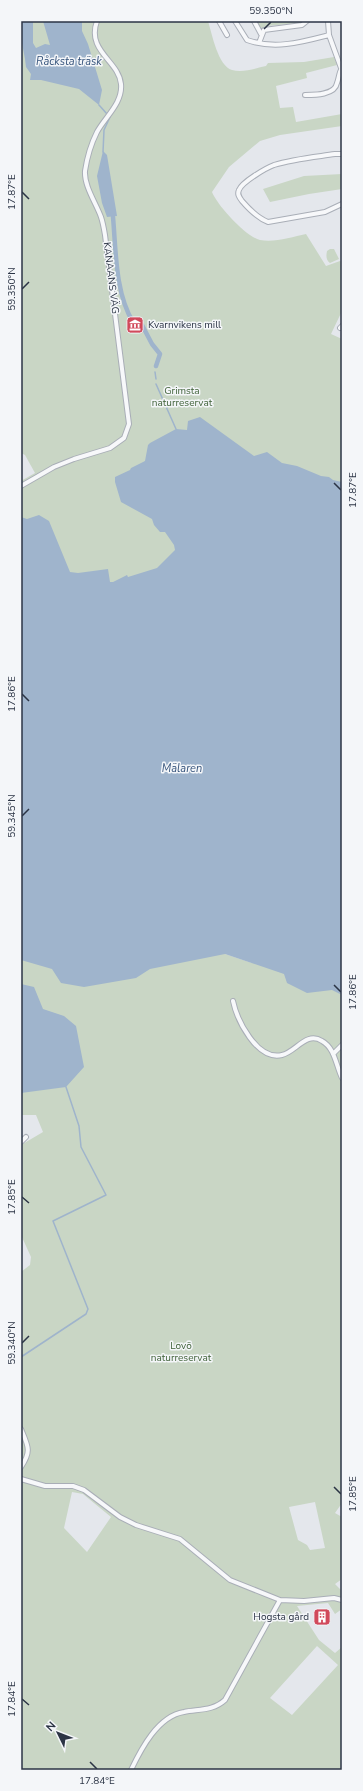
<svg xmlns="http://www.w3.org/2000/svg" width="363" height="1791" viewBox="0 0 363 1791" font-family="'Nunito Sans',sans-serif">
<style>
.green{fill:#c9d6c5;fill-rule:evenodd}
.water{fill:#9fb4cc}
.lines{fill:none;stroke-linecap:round;stroke-linejoin:round}
.stream{stroke:#9fb4cc;stroke-width:1.5}
.canal{stroke:#9fb4cc;stroke-width:4.5}
.street-casing{stroke:#a9aeb7;stroke-width:6}
.street{stroke:#f7f8fa;stroke-width:4}
.ticks{fill:none;stroke:#2b3445;stroke-width:1.5}
.labels{text-anchor:middle;dominant-baseline:central;stroke-width:3;stroke-linejoin:round;paint-order:stroke}
.street-label{font-size:10px;fill:#2b3445;stroke:#f4f6f9}
.poi-label{font-size:10px;fill:#2b3445;stroke:#f4f6f9;text-anchor:start}
.park-label{font-size:10px;fill:#3f6138;stroke:#f4f6f9}
.water-label{font-size:11px;font-style:italic;fill:#34527a;stroke:#f4f6f9}
.neatline{fill:none;stroke:#2b3445;stroke-width:1.5}
.ticks-label{font-size:10px;text-anchor:middle;fill:#2b3445}
</style>
<rect width="100%" height="100%" fill="#e4e7ec"/>
<!-- green -->
<path class="green" d="M 21,21 L 208,21 C 212,34 218,66 232,70 C 243,73 256,68 266,66 L 268,63 L 304,62 L 334,57 L 337,65 L 306,73 L 307,78 L 276,86 L 280,108 L 293,107 L 296,122 L 342,114 L 342,126 L 280,135 L 260,141 L 229,167 L 212,192 C 217,205 246,237 260,240 C 274,243 292,237 306,234 L 326,266 L 340,261 L 342,262 L 342,311 L 331,334 L 342,339 L 342,559 L 21,624 L 21,481 L 35,473 L 25,455 L 21,453 Z
M 256,21 L 304,21 L 300,23 L 267,26 L 260,29 Z
M 342,174 L 342,189 L 309,194 L 270,202 L 263,189 L 304,176 Z
M 330,249 L 334,249 L 339,259 L 330,263 C 326,260 326,256 327,251 Z
M 342,770 L 342,1503 L 335,1513 L 342,1517 L 342,1579 L 335,1584 L 342,1591 L 342,1609 L 335,1614 L 328,1603 L 297,1606 L 319,1640 L 335,1653 L 342,1647 L 342,1770 L 21,1770 L 21,1272 L 30,1265 L 31,1257 L 21,1235 L 21,1145 L 43,1132 L 36,1115 L 21,1115 L 21,798 ZM 251,949 L 252,963 L 225,954 ZM 72,1492 L 83,1494 L 111,1517 L 87,1552 L 64,1528 ZM 315,1502 L 325,1548 L 310,1550 L 307,1545 L 298,1540 L 289,1507 ZM 317,1646 L 338,1665 L 292,1715 L 270,1698 Z"/>
<!-- water -->
<path class="water" d="M 21,21 L 33,21 L 33,43 L 36,48 L 45,44 L 50,45 L 43,21 L 82,21 L 82,31 L 88,44 L 102,90 L 99,105 L 79,89 L 41,80 L 30,80 L 31,74 L 26,67 L 25,59 L 21,38 Z
M 103,151 L 107,155 L 117,216 L 107,217 L 102,203 L 97,176 Z
M 200,417 L 254,456 L 267,452 L 282,463 L 297,466 L 321,476 L 329,477 L 333,480 L 342,482 L 342,993 L 340,994 L 332,990 L 307,993 L 287,983 L 284,974 L 225,954 L 150,969 L 136,978 L 84,987 L 61,983 L 52,969 L 21,960 L 21,517 L 27,519 L 39,515 L 49,521 L 70,572 L 78,573 L 108,569 L 110,582 L 113,582 L 127,575 L 128,577 L 157,568 L 175,550 L 174,545 L 165,532 L 160,532 L 154,525 L 152,519 L 121,502 L 115,482 L 115,477 L 130,470 L 131,468 L 145,461 L 148,445 L 150,443 L 176,429 L 187,430 L 188,421 Z
M 21,984 L 34,987 L 43,1009 L 64,1016 L 76,1026 L 84,1067 L 66,1087 L 21,1093 Z"/>
<g class="lines">
<!-- stream -->
<path class="stream" d="M 99,105 L 107,114
M 103,152 L 104,130 L 110,117
M 155,372 L 156,379
M 156,384 L 176,429
M 21,1357 L 86,1314 L 88,1309 L 53,1221 L 106,1195 L 81,1147 L 79,1126 L 66,1087"/>
<!-- canal -->
<path class="canal" d="M 113,217 C 116,250 115,293 133,322
M 142,325 L 152,344 L 160,354 L 156,366"/>
<!-- street casing -->
<g class="street-casing">
<path id="street" d="M 219,21 L 227,35
M 235,21 L 247,40 C 275,50 302,42 329,35
M 254,21 L 261,34
M 328,21 L 329,35 L 341,68
M 259,43 L 264,30 L 302,25 L 307,21
M 305,95 C 315,95 335,95 337,83 C 339,78 339,72 342,68
M 342,154 L 335,154 C 315,157 293,159 274,165 C 266,168 242,182 239,190 C 237,194 239,197 242,201 C 248,208 258,218 268,222 L 325,212 L 342,204
M 340,328 L 342,326
M 21,486 L 54,467 L 74,459 L 110,448 L 124,438 L 129,424 L 105,235 C 104,229 103,223 101,217 C 96,203 84,186 85,171 C 87,158 91,144 97,132 C 105,117 123,103 121,84 C 119,61 86,51 97,21
M 233,1001 C 237,1020 257,1061 282,1055 C 296,1052 306,1031 322,1041 C 335,1048 336,1066 342,1078
M 333,1054 L 342,1045
M 21,1142 L 26,1137
M 21,1429 C 28,1446 32,1451 21,1467
M 21,1479 L 45,1486 L 73,1486 L 84,1490 L 120,1517 L 136,1525 L 180,1539 L 230,1580 L 280,1600 L 304,1601 L 334,1598 L 342,1600
M 131,1770 C 141,1749 158,1716 184,1712 C 199,1709 213,1711 225,1700 L 280,1600"/>
</g>
<!-- street -->
<use href="#street" class="street"/>
</g>
<!-- ticks -->
<path class="ticks" d="M 264,29 L 271,22M 22,192 L 29,199M 22,289 L 29,282M 334,483 L 341,490M 22,694 L 29,701M 22,816 L 29,809M 334,985 L 341,992M 22,1197 L 29,1203M 22,1343 L 29,1336M 334,1487 L 341,1494M 22,1699 L 29,1705M 90,1762 L 97,1769"/>
<!-- icons -->
<defs>
<g id="museum-square" transform="scale(0.9)"><rect x="-9" y="-9" width="18" height="18" rx="4" fill="#d1495b" stroke="#f4f6f9"/><path d="M0-6L6-3V-2H-6V-3ZM-5-1h2V3h-2ZM-1-1h2V3h-2ZM3-1h2V3H3ZM-6 4H6V6H-6Z" fill="#fff"/></g>
<g id="building-square" transform="scale(0.9)"><rect x="-9" y="-9" width="18" height="18" rx="4" fill="#d1495b" stroke="#f4f6f9"/><path d="M-4-6H4V6H1V3H-1V6H-4ZM-2.5-4.3h1.7v1.8h-1.7ZM.8-4.3h1.7v1.8H.8ZM-2.5-1h1.7V.8h-1.7ZM.8-1h1.7V.8H.8Z" fill="#fff"/></g>
</defs>
<g fill-rule="evenodd">
<use href="#museum-square" x="135" y="325"/>
<use href="#building-square" x="322" y="1617"/>
</g>
<g class="labels">
<!-- street labels -->
<g class="street-label">
<text transform="translate(111 278) rotate(83)">KANAANS VÄG</text>
</g>
<!-- poi labels -->
<g class="poi-label">
<text x="148" y="325">Kvarnvikens mill</text>
<text x="309" y="1617" text-anchor="end">Hogsta gård</text>
</g>
<!-- park labels -->
<g class="park-label">
<text x="182" y="391">Grimsta<tspan x="182" dy="12">naturreservat</tspan></text>
<text x="181" y="1346">Lovö<tspan x="181" dy="12">naturreservat</tspan></text>
</g>
<!-- water labels -->
<g class="water-label">
<text x="69" y="61">Råcksta träsk</text>
<text x="182" y="768">Mälaren</text>
</g>
</g>
<!-- border -->
<rect width="363" height="1791" fill="none" stroke="#f4f6f9" stroke-width="44"/>
<!-- north arrow -->
<g transform="translate(58 1733) rotate(313)" stroke="#f4f6f9" stroke-width="3" paint-order="stroke">
<path d="M0-3L7 15L0 10L-7 15Z" fill="#2b3445"/>
<text y="-6" font-size="11" font-weight="bold" text-anchor="middle" fill="#2b3445">N</text>
</g>
<rect x="22" y="22" width="319" height="1747" class="neatline"/>
<g class="ticks-label">
<text x="271" y="14">59.350°N</text>
<text transform="translate(11 192) rotate(-90)" y="4">17.87°E</text>
<text transform="translate(11 289) rotate(-90)" y="4">59.350°N</text>
<text transform="translate(352 490) rotate(-90)" y="4">17.87°E</text>
<text transform="translate(11 694) rotate(-90)" y="4">17.86°E</text>
<text transform="translate(11 816) rotate(-90)" y="4">59.345°N</text>
<text transform="translate(352 992) rotate(-90)" y="4">17.86°E</text>
<text transform="translate(11 1197) rotate(-90)" y="4">17.85°E</text>
<text transform="translate(11 1343) rotate(-90)" y="4">59.340°N</text>
<text transform="translate(352 1494) rotate(-90)" y="4">17.85°E</text>
<text transform="translate(11 1699) rotate(-90)" y="4">17.84°E</text>
<text x="97" y="1784">17.84°E</text>
</g>
</svg>
